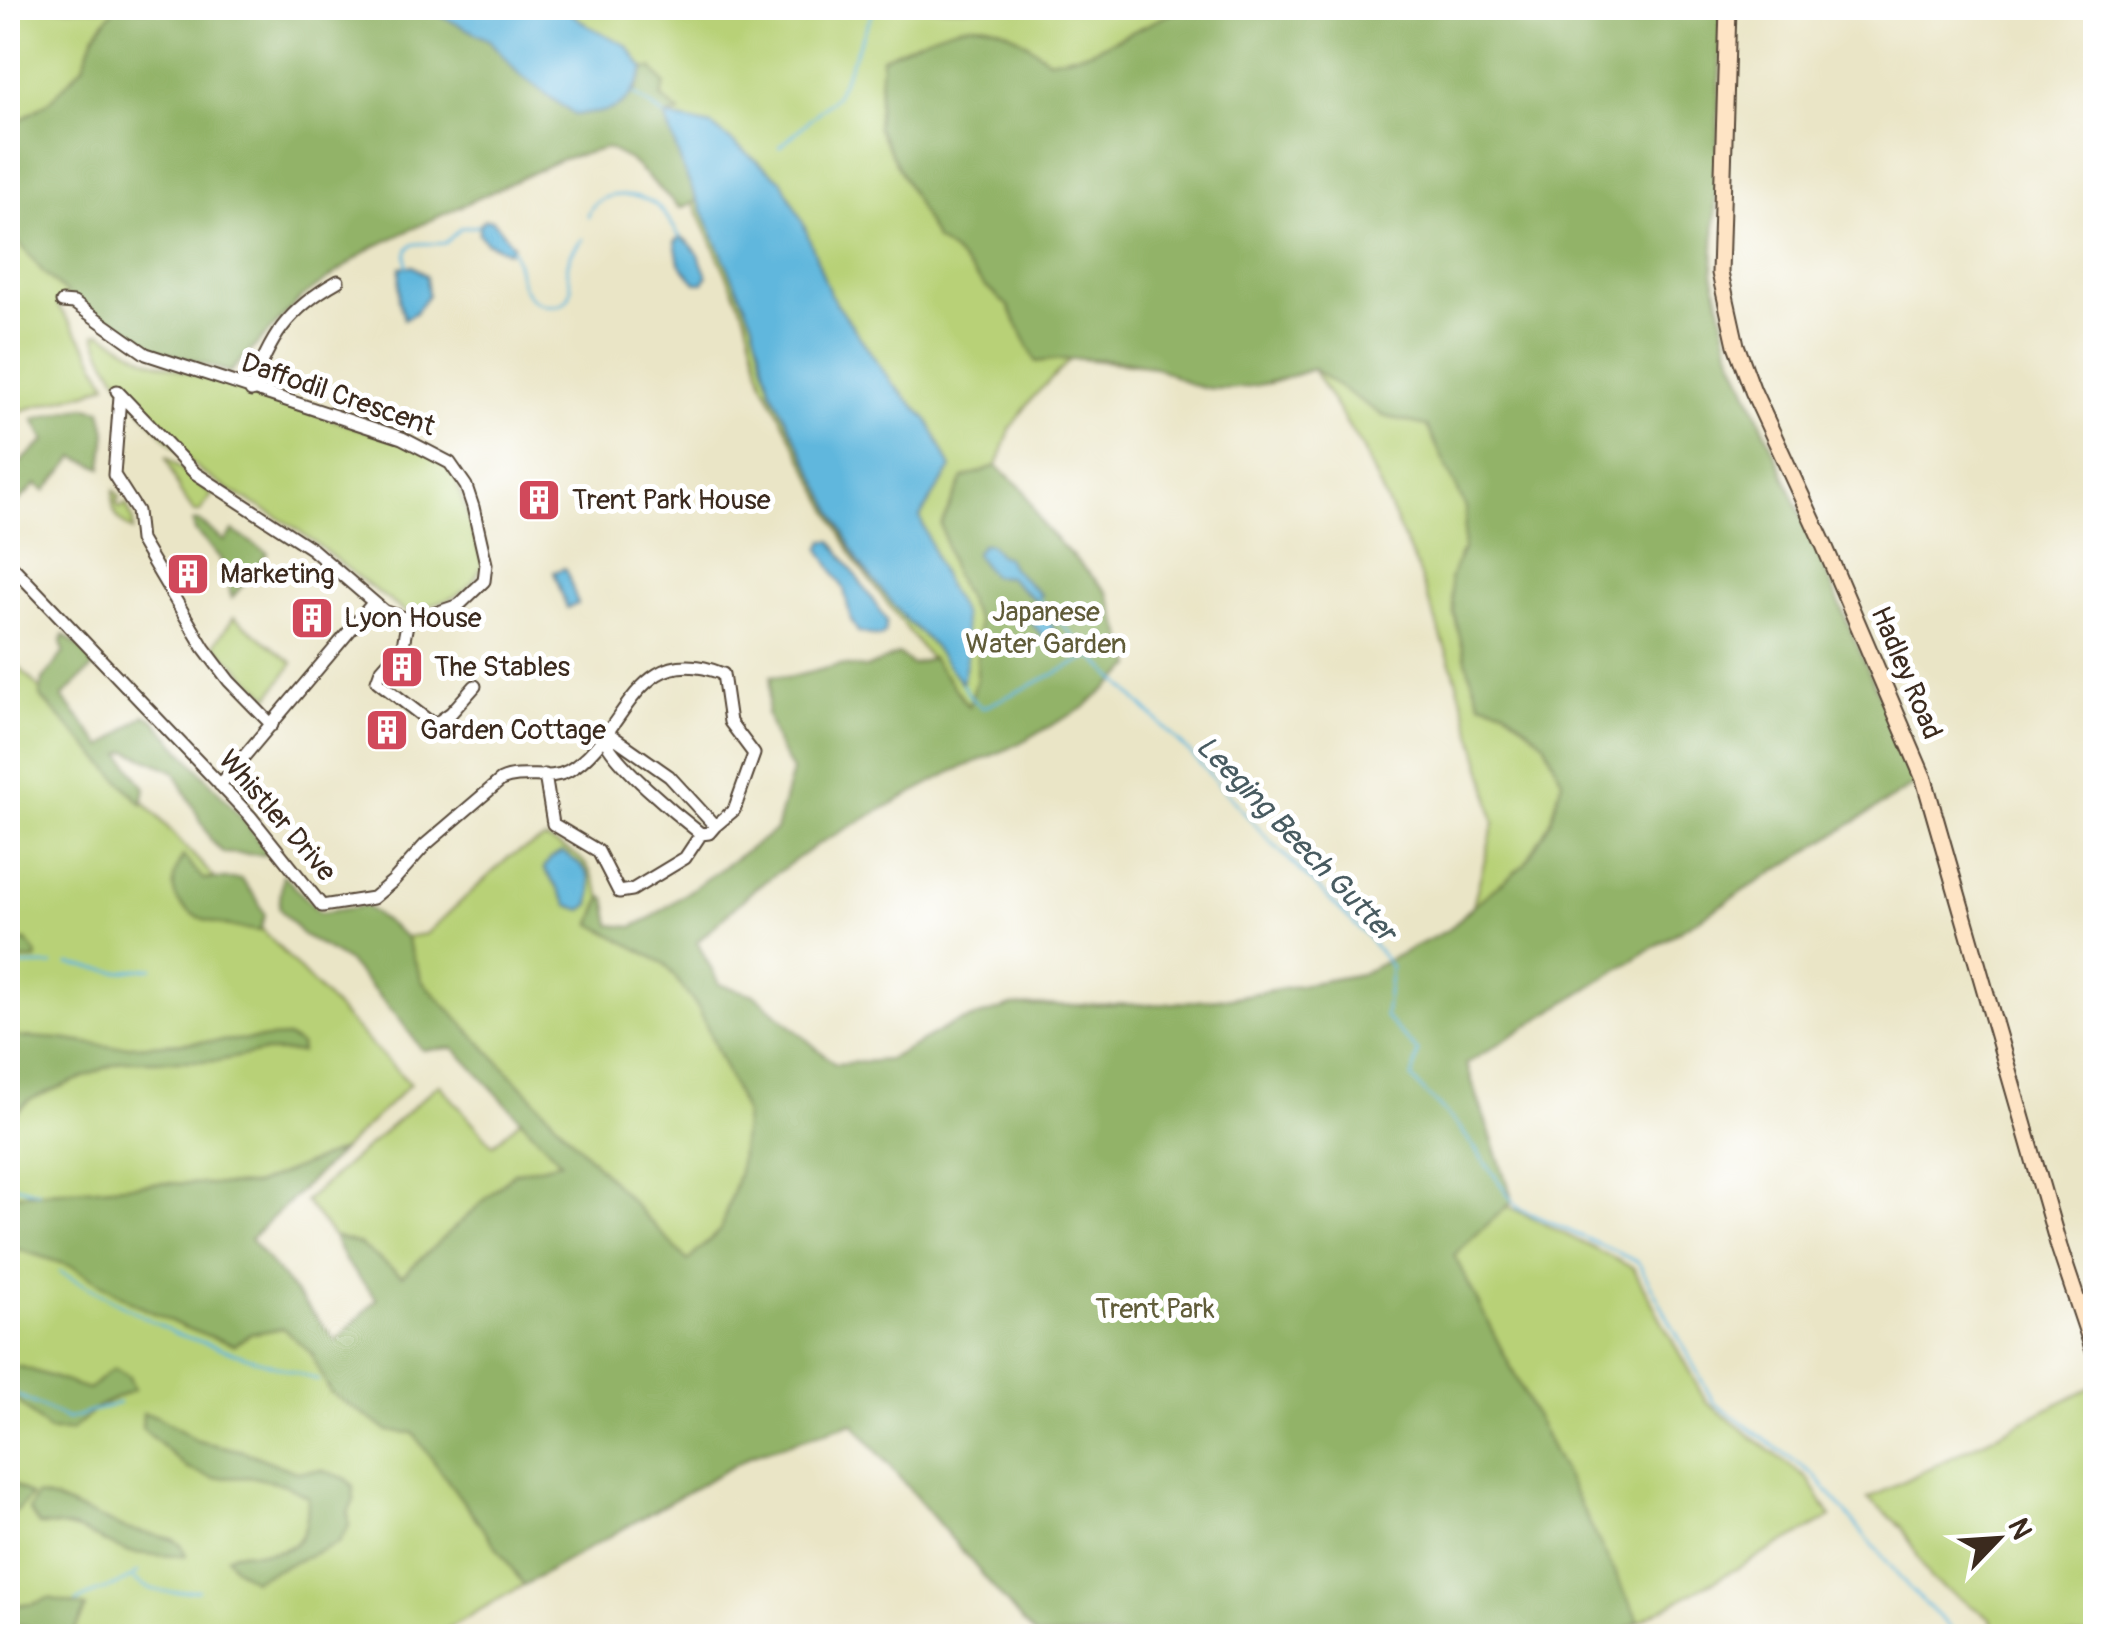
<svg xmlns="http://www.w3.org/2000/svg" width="2103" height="1644" viewBox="0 0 2103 1644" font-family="Pangolin,sans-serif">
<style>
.green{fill:#b8d177;stroke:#7a7e4a;stroke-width:2.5}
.forest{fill:#92b368;stroke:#666e43;stroke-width:2.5}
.water{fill:#61b7dd;stroke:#4e707e;stroke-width:2.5}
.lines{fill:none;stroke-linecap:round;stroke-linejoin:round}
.stream{stroke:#61b7dd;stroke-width:2.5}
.street-casing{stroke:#554637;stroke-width:15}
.secondary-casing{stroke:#554637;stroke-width:19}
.street{stroke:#fff;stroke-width:11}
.secondary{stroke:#fee4c5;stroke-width:15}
.labels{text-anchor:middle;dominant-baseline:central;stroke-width:10;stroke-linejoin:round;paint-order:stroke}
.street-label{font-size:28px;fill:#3b2a1e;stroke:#fff}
.poi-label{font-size:28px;fill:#3b2a1e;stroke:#fff;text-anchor:start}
.park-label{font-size:28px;fill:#605c39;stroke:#fff}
.water-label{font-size:30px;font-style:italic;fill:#485b61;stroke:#fff}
</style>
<rect width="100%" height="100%" fill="#fff"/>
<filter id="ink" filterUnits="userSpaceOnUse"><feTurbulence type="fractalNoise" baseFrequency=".01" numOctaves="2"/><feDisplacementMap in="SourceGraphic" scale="20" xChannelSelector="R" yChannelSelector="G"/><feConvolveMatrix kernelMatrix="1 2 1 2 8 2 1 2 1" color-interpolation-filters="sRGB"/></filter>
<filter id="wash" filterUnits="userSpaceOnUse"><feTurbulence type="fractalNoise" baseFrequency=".0048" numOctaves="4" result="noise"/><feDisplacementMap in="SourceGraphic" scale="40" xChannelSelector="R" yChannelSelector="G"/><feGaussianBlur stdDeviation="2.25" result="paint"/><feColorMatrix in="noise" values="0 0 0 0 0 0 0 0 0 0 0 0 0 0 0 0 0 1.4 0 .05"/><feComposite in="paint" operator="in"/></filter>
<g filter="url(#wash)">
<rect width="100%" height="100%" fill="#eae5c6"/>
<!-- green -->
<path class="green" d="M 8,8 L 1722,8 L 1713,273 L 1729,348 L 1917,783 L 1466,1064 L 1513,1201 L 1508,1206 L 1633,1268 L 1706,1402 L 1809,1480 L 1831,1517 L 1613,1636 L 1035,1636 L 853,1423 L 752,1455 L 434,1636 L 8,1636 L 8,655 C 142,798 272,944 410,1084 L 250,1239 L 336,1341 L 377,1299 L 346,1262 L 333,1236 L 305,1201 L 439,1084 L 493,1145 L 521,1119 L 562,1162 L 536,1101 L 422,981 L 406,937 L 426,934 L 509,857 L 545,839 C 583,857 585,857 602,897 L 592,924 L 665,964 L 699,1009 L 744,1110 L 888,1060 L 953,1024 L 1012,1006 L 1166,1004 L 1230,998 L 1361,974 L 1450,929 L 1473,905 L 1494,824 L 1485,777 L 1453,669 L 1415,563 L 1363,450 L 1313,369 L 1271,383 L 1235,388 L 1197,386 L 1155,367 L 1072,358 L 1035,395 L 1011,427 L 997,466 L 1023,489 L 1043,526 L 1108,593 L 968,708 L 857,564 L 763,383 L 746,317 L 650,109 L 488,193 L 371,248 L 301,298 L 230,372 L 148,347 L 73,299 L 58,306 L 89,350 L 107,384 L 89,392 L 8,414 Z
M 101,333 L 146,359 L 408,444 L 445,462 L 456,479 L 483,564 C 467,601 441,602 406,612 C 369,589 337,559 302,533 C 269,508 228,494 197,468 C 167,442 103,371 95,334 Z
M 166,456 L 212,495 L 200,512 L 194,512 L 180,492 Z
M 114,490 L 120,497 L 116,502 L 120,508 L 126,504 L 133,520 L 133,531 C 116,520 110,511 114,490 Z
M 234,617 L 293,663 L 269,697 L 214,645 Z
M 2091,1387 L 2096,1399 L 2095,1636 L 1997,1636 L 1990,1618 L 1930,1579 L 1902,1527 L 1868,1499 Z"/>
<!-- forest -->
<path class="forest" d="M 115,8 L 425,8 L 489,40 L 518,73 L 634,94 L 644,69 L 652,68 L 665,84 L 661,97 L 680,113 L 666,116 L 697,201 L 680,208 L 630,160 L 607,148 L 562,159 L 371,248 L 301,298 L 230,372 L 148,347 L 73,299 L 43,272 L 8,229 L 8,128 L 50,101 L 83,66 L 94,35 Z
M 1183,8 L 1722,8 L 1713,273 L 1729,348 L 1917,783 L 1466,1064 L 1513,1201 L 1454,1255 L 1639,1621 L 1613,1636 L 1035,1636 L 853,1423 L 752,1455 L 524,1585 L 413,1433 L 388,1431 L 330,1392 L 311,1353 L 283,1328 L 250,1334 L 235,1345 L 183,1327 L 137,1305 L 73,1267 L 8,1246 L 8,1195 L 163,1183 L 254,1185 L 342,1150 L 250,1239 L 336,1341 L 377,1299 L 346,1262 L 333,1236 L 359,1244 L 402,1276 L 514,1173 L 561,1162 L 454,1048 L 422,1050 L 398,1017 L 347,961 L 302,934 L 279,908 L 283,875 L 320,913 L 365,906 L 406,937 L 422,981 L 688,1261 L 720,1230 L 739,1172 L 745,1114 L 699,1009 L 665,964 L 592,924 L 602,897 L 606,898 L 611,925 L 632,927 L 651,918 L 776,830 L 792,771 L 777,744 L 767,713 L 771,676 L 788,678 L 840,665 L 866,668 L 899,654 L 912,665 L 932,658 L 969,707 L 977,678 L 978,622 L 953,571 L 941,525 L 963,478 L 996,466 L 1023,489 L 1043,526 L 1108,593 L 1133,666 L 1085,707 L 1010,748 L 951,772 L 818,844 L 754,889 L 697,942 L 719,984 L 755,995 L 835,1064 L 888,1060 L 953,1024 L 1012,1006 L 1166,1004 L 1230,998 L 1361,974 L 1450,929 L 1474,905 L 1525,864 L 1551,821 L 1562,780 L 1544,742 L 1505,709 L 1480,702 L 1468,668 L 1454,614 L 1450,579 L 1463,549 L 1466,508 L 1427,426 L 1383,416 L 1313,369 C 1277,381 1235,395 1197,386 C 1182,383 1169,371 1154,367 C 1117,358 1074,357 1036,362 L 1008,306 L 986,287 L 953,252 L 936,240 L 877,127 L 882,58 C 909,45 958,20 987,25 C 1011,29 1030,46 1049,60 L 1089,52 Z
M 85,407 L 101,410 L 106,432 L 102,468 L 75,457 L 45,491 L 36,484 L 18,502 L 8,494 L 8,473 L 45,441 L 34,419 Z
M 199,521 L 224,541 L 233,531 L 268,553 L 232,598 L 220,558 L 195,531 L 193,522 Z
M 64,635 L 98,662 L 62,697 L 103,747 L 145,715 L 155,721 L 244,820 L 268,855 L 223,853 L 211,840 L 174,771 L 128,751 L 121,754 L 145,788 L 142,804 L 40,696 L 43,680 L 64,652 L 61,642 Z
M 183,856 L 203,879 L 241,879 L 257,899 L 265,915 L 260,931 C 217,926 148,915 183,856 Z
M 17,941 L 27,941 L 37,955 L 36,960 L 8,960 L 8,948 Z
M 8,1036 L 61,1039 L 114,1047 L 287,1037 L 300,1044 L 301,1052 L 262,1052 L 217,1061 L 122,1061 L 29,1100 L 8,1120 Z
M 8,1366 L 22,1367 L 88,1389 C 99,1383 102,1375 114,1369 L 129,1377 L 134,1390 L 99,1406 L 71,1431 L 49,1431 L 14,1397 L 8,1395 Z
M 143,1413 L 156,1416 L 198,1441 L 243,1451 L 296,1472 L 321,1470 L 345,1478 L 353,1486 L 354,1500 L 348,1513 L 349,1526 L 338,1543 L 253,1580 L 234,1567 L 227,1557 C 237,1551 240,1552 250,1553 C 297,1554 308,1542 308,1497 L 283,1484 L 253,1477 L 214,1478 L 188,1469 L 142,1428 Z
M 8,1480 L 31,1496 L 17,1511 L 8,1513 Z
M 36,1495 L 56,1500 L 126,1529 L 172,1539 L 181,1545 L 186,1555 C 175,1557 133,1554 123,1550 C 88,1536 80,1524 39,1525 L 29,1510 Z
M 49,1598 L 86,1607 L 72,1636 L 9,1623 L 8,1605 L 33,1604 Z"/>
<!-- water -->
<path class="water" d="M 425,8 L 564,8 L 588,26 L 626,45 L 644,69 C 627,110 616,112 574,115 L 518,73 L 489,40 Z
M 665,116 L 712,126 L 781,180 L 804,225 L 830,294 L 891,382 L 928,420 L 951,468 L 920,517 L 944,580 L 963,615 L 967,658 L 962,684 L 930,642 L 906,620 L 860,564 L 771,390 L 752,320 L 683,169 Z
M 484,220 L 492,220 L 513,245 L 508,252 L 486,242 L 479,234 L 479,226 Z
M 680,237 C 695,243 701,261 707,276 L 703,283 L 696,283 L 679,263 L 675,242 Z
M 413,266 L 426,276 L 428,295 L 415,313 L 404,319 L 399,300 L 400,267 Z
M 824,541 L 832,541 L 887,621 L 885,633 L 879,637 L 858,632 L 851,620 L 844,589 L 820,549 Z
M 982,544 L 990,544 L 999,555 L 1007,558 L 1013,569 L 1041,595 L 1035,600 L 1008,577 L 992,576 L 975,554 Z
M 565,568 L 578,604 L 567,608 L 554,572 Z
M 1040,614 L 1051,624 L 1060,643 L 1049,644 L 1028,618 Z
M 562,852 C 584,865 596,875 590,904 L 582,910 L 568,905 L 544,868 L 550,859 Z"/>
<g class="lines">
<!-- stream -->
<path class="stream" d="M 634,94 L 665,116
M 780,147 L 836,96 L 875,8
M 588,217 C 593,189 637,191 656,205 C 666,213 673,226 680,237
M 511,248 C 520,262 517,281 527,293 C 537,308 568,313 571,290 C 572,283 569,280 568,274 C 565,260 574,248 583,239
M 407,266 C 401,233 427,247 445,243 L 461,228 L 478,226
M 1037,598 L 1091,655
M 962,684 L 971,698 L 983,708 L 1092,656 L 1190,753 L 1270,841 L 1367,936 L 1391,967 L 1385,1017 L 1418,1052 L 1412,1079 L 1460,1128 L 1518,1208 L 1638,1262 L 1714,1403 L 1814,1475 L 1911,1590 L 1959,1636
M 69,964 L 118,972 L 153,968
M 8,966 L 52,965
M 8,1184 L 38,1192
M 60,1272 L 174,1333 L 318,1380
M 8,1391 L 68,1419 L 119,1403
M 134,1579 C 153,1595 174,1593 198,1590
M 76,1602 C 96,1589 121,1588 138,1572"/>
</g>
</g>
<g filter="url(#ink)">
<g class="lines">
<!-- street casing -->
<g class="street-casing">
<path id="street" d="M 62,302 L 74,303 L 146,354 L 402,438 L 450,463 L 466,486 L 473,507 L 486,564 L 484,581 L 459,605 L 424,617 L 408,619 L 384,611 L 312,549 L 195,473 L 117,391
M 251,391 C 269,338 288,309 338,281
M 120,396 L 114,475 L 137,511 L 140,540 L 204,648 L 229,681 L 272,725
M 8,562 L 250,816 L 322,906 L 373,898 L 393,881 L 425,845 L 501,780 C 523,770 548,782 568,771 C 627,738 632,637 723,674 L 730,722 L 754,754 L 734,810 L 715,826
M 408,619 L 403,645 L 381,670 L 377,681 L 434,725 L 451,713 L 475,686
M 604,737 C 612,762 679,817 701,834
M 545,775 L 553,824 L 598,851 L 619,892 L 632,890 L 685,858 L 701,834 L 709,833 L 715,826 L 669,776 L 612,736 L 604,737
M 220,785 L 373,603"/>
</g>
<!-- secondary casing -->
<g class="secondary-casing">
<path id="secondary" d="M 1728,8 L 1720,273 L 1736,345 L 1753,391 L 1824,545 L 1924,779 L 2059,1247 L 2096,1357"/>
</g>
<!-- street -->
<use href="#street" class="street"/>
<!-- secondary -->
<use href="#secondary" class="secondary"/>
</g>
</g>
<!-- icons -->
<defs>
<g id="building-square" transform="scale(2.25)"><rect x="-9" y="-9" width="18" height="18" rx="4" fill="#d1495b" stroke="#fff"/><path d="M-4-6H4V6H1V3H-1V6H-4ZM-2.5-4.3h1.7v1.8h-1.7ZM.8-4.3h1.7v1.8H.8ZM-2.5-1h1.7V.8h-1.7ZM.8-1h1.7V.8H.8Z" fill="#fff"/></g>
</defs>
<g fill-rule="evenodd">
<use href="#building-square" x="539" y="500"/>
<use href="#building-square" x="188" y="574"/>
<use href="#building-square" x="312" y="618"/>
<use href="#building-square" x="402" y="667"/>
<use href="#building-square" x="387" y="730"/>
</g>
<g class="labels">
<!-- street labels -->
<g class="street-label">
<text transform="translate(338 395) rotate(19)">Daffodil Crescent</text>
<text transform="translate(1906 673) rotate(67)">Hadley Road</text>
<text transform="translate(277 816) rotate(49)">Whistler Drive</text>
</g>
<!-- poi labels -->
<g class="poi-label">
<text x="572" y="500">Trent Park House</text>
<text x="220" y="574">Marketing</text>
<text x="344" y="618">Lyon House</text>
<text x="434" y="667">The Stables</text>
<text x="420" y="730">Garden Cottage</text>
</g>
<!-- park labels -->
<g class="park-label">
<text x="1046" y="612">Japanese<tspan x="1046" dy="32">Water Garden</tspan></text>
<text x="1155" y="1309">Trent Park</text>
</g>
<!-- water labels -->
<g class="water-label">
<text transform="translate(1296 839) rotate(46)">Leeging Beech Gutter</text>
</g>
</g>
<!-- margin -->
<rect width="2103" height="1644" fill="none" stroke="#fff" stroke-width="40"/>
<!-- north arrow -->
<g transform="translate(1998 1539) rotate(65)" stroke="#ffffff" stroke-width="8" paint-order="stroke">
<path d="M0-8L18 38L0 25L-18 38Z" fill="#3b2a1e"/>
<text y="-15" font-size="28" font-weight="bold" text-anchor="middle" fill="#3b2a1e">N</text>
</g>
</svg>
